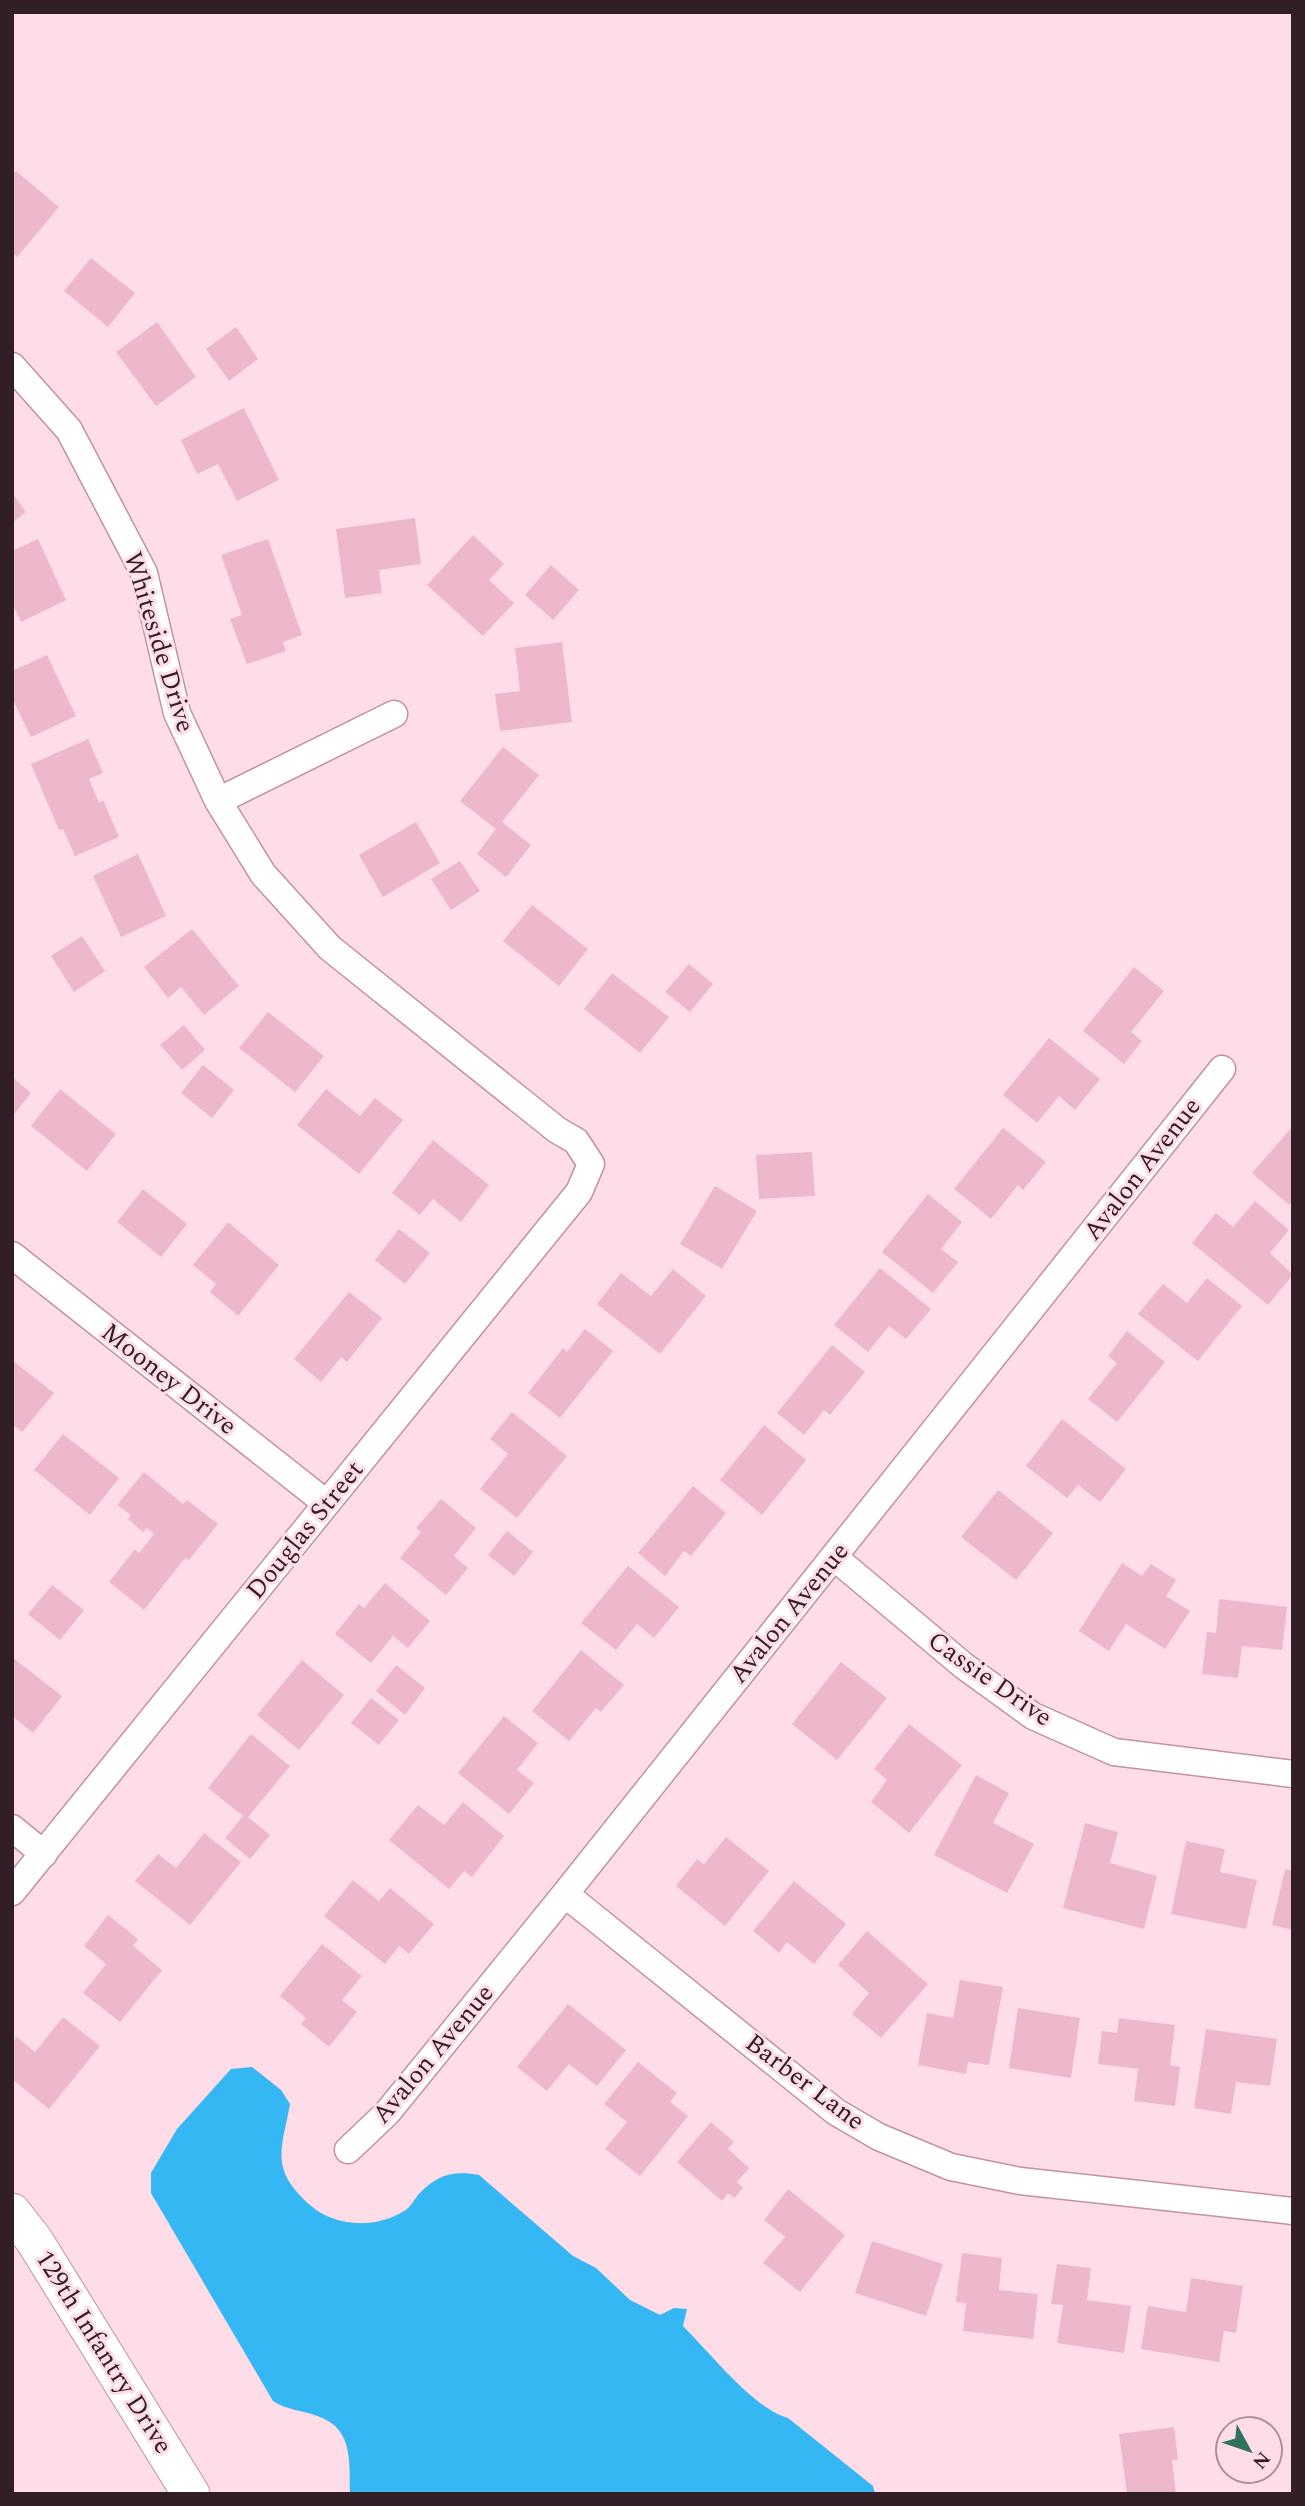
<svg xmlns="http://www.w3.org/2000/svg" width="1305" height="2506" viewBox="0 0 1305 2506" font-family="Spectral,serif">
<style>
.water{fill:#35b7f3}
.building{fill:#edb8cc}
.lines{fill:none;stroke-linecap:round;stroke-linejoin:round}
.street-casing{stroke:#c390a4;stroke-width:29}
.secondary-casing{stroke:#c390a4;stroke-width:39}
.street{stroke:#fff;stroke-width:26}
.secondary{stroke:#fff;stroke-width:37}
.labels{text-anchor:middle;dominant-baseline:central;stroke-width:6;stroke-linejoin:round;paint-order:stroke}
.street-label{font-size:26px;fill:#321e26;stroke:#fedce8}
</style>
<rect width="100%" height="100%" fill="#fedce8"/>
<!-- water -->
<path class="water" d="M 252,2067 L 281,2090 L 290,2104 C 281,2152 270,2169 310,2205 C 334,2227 376,2229 404,2211 C 410,2208 414,2200 418,2195 C 436,2175 453,2170 479,2175 L 573,2256 L 596,2268 L 630,2300 L 660,2315 L 674,2308 L 687,2309 L 683,2326 C 710,2353 754,2409 788,2418 L 873,2486 L 875,2494 L 350,2494 C 349,2464 354,2430 320,2417 C 304,2410 288,2411 273,2401 L 151,2193 L 151,2173 L 177,2129 L 231,2069 Z"/>
<!-- building -->
<path class="building" d="M 16,171 L 59,207 L 17,257 L 12,252 L 12,175 Z
M 91,258 L 135,293 L 108,327 L 64,291 Z
M 157,322 L 196,377 L 156,406 L 116,352 Z
M 236,327 L 258,359 L 229,381 L 206,349 Z
M 244,408 L 279,480 L 237,501 L 218,464 L 197,474 L 181,440 Z
M 12,493 L 26,512 L 12,523 Z
M 415,518 L 421,564 L 379,570 L 382,593 L 345,598 L 336,529 Z
M 473,535 L 504,564 L 489,580 L 514,603 L 483,636 L 427,585 Z
M 38,539 L 66,600 L 21,622 L 12,603 L 12,551 Z
M 268,539 L 302,635 L 283,642 L 286,651 L 247,664 L 230,619 L 242,615 L 221,555 Z
M 551,565 L 579,590 L 553,620 L 525,595 Z
M 562,642 L 572,722 L 500,731 L 495,694 L 520,691 L 515,648 Z
M 47,655 L 76,716 L 31,737 L 12,698 L 12,671 Z
M 88,739 L 103,773 L 89,779 L 99,803 L 103,800 L 119,837 L 75,856 L 63,829 L 59,830 L 31,764 Z
M 503,747 L 539,775 L 502,822 L 531,845 L 506,877 L 477,854 L 496,829 L 460,801 Z
M 416,822 L 440,863 L 383,897 L 359,855 Z
M 138,854 L 166,916 L 121,937 L 93,876 Z
M 460,861 L 480,891 L 451,910 L 431,879 Z
M 532,905 L 588,949 L 559,986 L 503,941 Z
M 192,929 L 239,986 L 204,1015 L 181,987 L 168,998 L 144,967 Z
M 82,936 L 105,971 L 74,992 L 51,956 Z
M 689,964 L 713,984 L 690,1012 L 665,992 Z
M 1134,967 L 1164,991 L 1131,1032 L 1142,1041 L 1124,1064 L 1083,1031 Z
M 612,973 L 669,1017 L 640,1053 L 584,1009 Z
M 268,1012 L 324,1056 L 295,1092 L 239,1048 Z
M 184,1025 L 205,1050 L 182,1070 L 160,1045 Z
M 1049,1038 L 1100,1079 L 1075,1110 L 1059,1096 L 1037,1123 L 1003,1095 Z
M 203,1065 L 234,1090 L 212,1118 L 181,1093 Z
M 12,1077 L 31,1093 L 12,1117 Z
M 60,1089 L 116,1134 L 87,1171 L 31,1126 Z
M 326,1089 L 360,1116 L 375,1098 L 403,1120 L 359,1174 L 297,1125 Z
M 1293,1126 L 1293,1200 L 1289,1205 L 1252,1173 Z
M 1003,1128 L 1046,1162 L 1023,1190 L 1018,1185 L 991,1219 L 954,1189 Z
M 433,1140 L 489,1185 L 461,1222 L 433,1199 L 420,1215 L 392,1193 Z
M 812,1152 L 815,1196 L 759,1199 L 756,1155 Z
M 715,1186 L 757,1211 L 722,1269 L 680,1244 Z
M 143,1189 L 187,1224 L 161,1257 L 117,1222 Z
M 928,1194 L 962,1222 L 941,1249 L 958,1262 L 933,1293 L 882,1252 Z
M 1255,1201 L 1289,1230 L 1270,1253 L 1293,1275 L 1268,1305 L 1192,1243 L 1216,1213 L 1233,1227 Z
M 228,1222 L 279,1265 L 238,1316 L 210,1292 L 216,1284 L 193,1265 Z
M 399,1229 L 430,1253 L 405,1284 L 375,1260 Z
M 880,1268 L 931,1309 L 906,1339 L 889,1326 L 868,1352 L 834,1325 Z
M 673,1269 L 706,1296 L 660,1354 L 597,1304 L 621,1273 L 651,1296 Z
M 1207,1278 L 1242,1306 L 1198,1361 L 1138,1314 L 1163,1284 L 1187,1303 Z
M 349,1292 L 382,1318 L 347,1362 L 341,1357 L 321,1382 L 294,1359 Z
M 585,1329 L 613,1351 L 560,1418 L 528,1393 L 563,1348 L 567,1352 Z
M 1127,1331 L 1165,1362 L 1117,1422 L 1088,1399 L 1117,1363 L 1108,1356 Z
M 832,1345 L 865,1372 L 830,1415 L 824,1410 L 804,1435 L 777,1413 Z
M 12,1360 L 54,1393 L 22,1432 L 12,1424 Z
M 512,1412 L 567,1456 L 517,1518 L 480,1489 L 508,1454 L 490,1439 Z
M 1062,1419 L 1126,1469 L 1100,1502 L 1078,1485 L 1067,1498 L 1026,1466 Z
M 764,1425 L 806,1460 L 762,1515 L 720,1480 Z
M 63,1434 L 119,1478 L 90,1515 L 34,1470 Z
M 144,1472 L 183,1504 L 187,1500 L 218,1524 L 189,1560 L 185,1558 L 144,1610 L 109,1582 L 135,1549 L 139,1553 L 154,1534 L 147,1528 L 143,1532 L 128,1519 L 131,1515 L 117,1505 Z
M 693,1486 L 726,1513 L 691,1556 L 684,1551 L 665,1576 L 638,1553 Z
M 998,1490 L 1053,1533 L 1016,1580 L 961,1537 Z
M 441,1499 L 476,1528 L 454,1556 L 468,1568 L 446,1595 L 400,1558 L 421,1532 L 416,1528 Z
M 507,1531 L 533,1552 L 514,1576 L 488,1555 Z
M 1122,1563 L 1142,1576 L 1151,1564 L 1176,1580 L 1166,1596 L 1190,1611 L 1165,1649 L 1126,1624 L 1109,1651 L 1079,1631 Z
M 628,1566 L 679,1607 L 654,1638 L 637,1624 L 616,1650 L 581,1623 Z
M 385,1583 L 430,1621 L 408,1648 L 393,1636 L 371,1663 L 335,1634 L 359,1604 L 364,1608 Z
M 52,1585 L 84,1610 L 60,1640 L 28,1614 Z
M 1219,1599 L 1287,1607 L 1282,1650 L 1242,1646 L 1238,1678 L 1202,1674 L 1207,1632 L 1216,1633 Z
M 581,1650 L 624,1685 L 601,1712 L 596,1708 L 569,1741 L 532,1711 Z
M 12,1657 L 62,1696 L 33,1733 L 12,1716 Z
M 302,1660 L 344,1695 L 299,1750 L 257,1715 Z
M 841,1662 L 887,1698 L 837,1760 L 792,1724 Z
M 396,1665 L 425,1688 L 405,1715 L 376,1691 Z
M 371,1698 L 399,1720 L 379,1745 L 351,1723 Z
M 504,1716 L 538,1743 L 517,1770 L 534,1783 L 509,1814 L 458,1773 Z
M 909,1724 L 962,1765 L 909,1833 L 871,1802 L 887,1780 L 874,1769 Z
M 251,1734 L 290,1766 L 248,1817 L 270,1835 L 250,1859 L 225,1838 L 243,1816 L 208,1788 Z
M 976,1775 L 1009,1793 L 993,1823 L 1034,1844 L 1007,1893 L 934,1855 Z
M 463,1802 L 504,1836 L 472,1877 L 464,1871 L 449,1889 L 389,1840 L 418,1805 L 444,1825 Z
M 1085,1823 L 1118,1832 L 1110,1863 L 1157,1876 L 1144,1929 L 1063,1908 Z
M 204,1833 L 241,1862 L 190,1925 L 135,1881 L 158,1854 L 176,1868 Z
M 726,1837 L 769,1871 L 725,1926 L 676,1886 L 697,1859 L 704,1864 Z
M 1186,1841 L 1225,1849 L 1220,1872 L 1257,1880 L 1246,1929 L 1171,1914 Z
M 1285,1869 L 1293,1871 L 1293,1930 L 1272,1925 Z
M 353,1880 L 379,1901 L 390,1888 L 434,1924 L 409,1954 L 399,1946 L 385,1964 L 324,1916 Z
M 794,1881 L 846,1924 L 814,1964 L 787,1942 L 779,1953 L 753,1931 Z
M 108,1915 L 138,1939 L 133,1946 L 162,1970 L 120,2022 L 83,1993 L 106,1964 L 84,1946 Z
M 867,1931 L 928,1984 L 881,2038 L 852,2014 L 869,1993 L 838,1965 Z
M 322,1944 L 362,1976 L 342,2000 L 357,2012 L 329,2047 L 301,2024 L 306,2018 L 280,1996 Z
M 960,1980 L 1003,1987 L 989,2065 L 968,2062 L 966,2074 L 918,2065 L 927,2013 L 953,2018 Z
M 568,2004 L 626,2050 L 597,2086 L 569,2064 L 547,2091 L 517,2067 Z
M 1018,2008 L 1080,2018 L 1071,2078 L 1009,2068 Z
M 63,2017 L 100,2046 L 49,2109 L 12,2079 L 12,2043 L 17,2037 L 35,2052 Z
M 1119,2018 L 1175,2025 L 1170,2065 L 1180,2067 L 1175,2106 L 1134,2101 L 1138,2069 L 1098,2064 L 1102,2031 L 1117,2033 Z
M 1206,2029 L 1277,2039 L 1270,2086 L 1236,2082 L 1231,2114 L 1194,2108 Z
M 638,2062 L 677,2093 L 670,2102 L 688,2116 L 640,2176 L 605,2149 L 627,2122 L 604,2104 Z
M 711,2122 L 734,2142 L 728,2149 L 749,2168 L 737,2182 L 743,2188 L 734,2198 L 728,2193 L 722,2201 L 677,2162 Z
M 788,2189 L 845,2235 L 800,2292 L 763,2263 L 785,2237 L 764,2220 Z
M 872,2241 L 943,2264 L 926,2316 L 855,2293 Z
M 962,2253 L 1002,2258 L 999,2290 L 1038,2294 L 1033,2339 L 963,2331 L 966,2303 L 956,2302 Z
M 1057,2264 L 1091,2268 L 1087,2300 L 1131,2306 L 1124,2353 L 1057,2343 L 1063,2305 L 1051,2304 Z
M 1191,2278 L 1243,2286 L 1236,2333 L 1224,2331 L 1219,2362 L 1141,2349 L 1148,2306 L 1186,2312 Z
M 1174,2427 L 1178,2460 L 1172,2460 L 1176,2494 L 1127,2494 L 1119,2434 Z"/>
<g class="lines">
<!-- street casing -->
<g class="street-casing">
<path id="street" d="M 12,366 L 69,430 L 144,573 L 177,713 L 218,801 L 263,874 L 330,948 L 557,1130 L 576,1141 L 591,1164 L 579,1192 L 12,1892
M 218,801 L 394,714
M 12,1255 L 326,1503
M 834,1557 L 964,1666 L 1033,1716 L 1114,1752 L 1293,1774
M 12,1828 L 44,1854
M 565,1894 L 836,2112 L 879,2137 L 951,2167 L 1020,2181 L 1293,2211
M 348,2150 L 387,2113 L 565,1894 L 1222,1069"/>
</g>
<!-- secondary casing -->
<g class="secondary-casing">
<path id="secondary" d="M 12,2212 L 34,2240 L 191,2494"/>
</g>
<!-- street -->
<use href="#street" class="street"/>
<!-- secondary -->
<use href="#secondary" class="secondary"/>
</g>
<g class="labels">
<!-- street labels -->
<g class="street-label">
<text transform="translate(159 642) rotate(73)">Whiteside Drive</text>
<text transform="translate(1142 1169) rotate(-52)">Avalon Avenue</text>
<text transform="translate(169 1379) rotate(38)">Mooney Drive</text>
<text transform="translate(305 1530) rotate(-51)">Douglas Street</text>
<text transform="translate(789 1613) rotate(-51)">Avalon Avenue</text>
<text transform="translate(990 1679) rotate(35)">Cassie Drive</text>
<text transform="translate(433 2054) rotate(-50)">Avalon Avenue</text>
<text transform="translate(805 2082) rotate(37)">Barber Lane</text>
<text transform="translate(104 2352) rotate(58)">129th Infantry Drive</text>
</g>
</g>
<!-- border -->
<rect width="1305" height="2506" fill="none" stroke="#321e26" stroke-width="28"/>
<!-- north arrow -->
<g transform="translate(1249 2450) rotate(130)"><circle r="33" fill="#fedce8" stroke="#ac909a" stroke-width="2"/>
<path d="M0-5L12 26L0 18L-12 26Z" fill="#307160"/>
<text y="-10" font-size="19" font-weight="bold" text-anchor="middle" fill="#321e26">N</text>
</g>
</svg>
